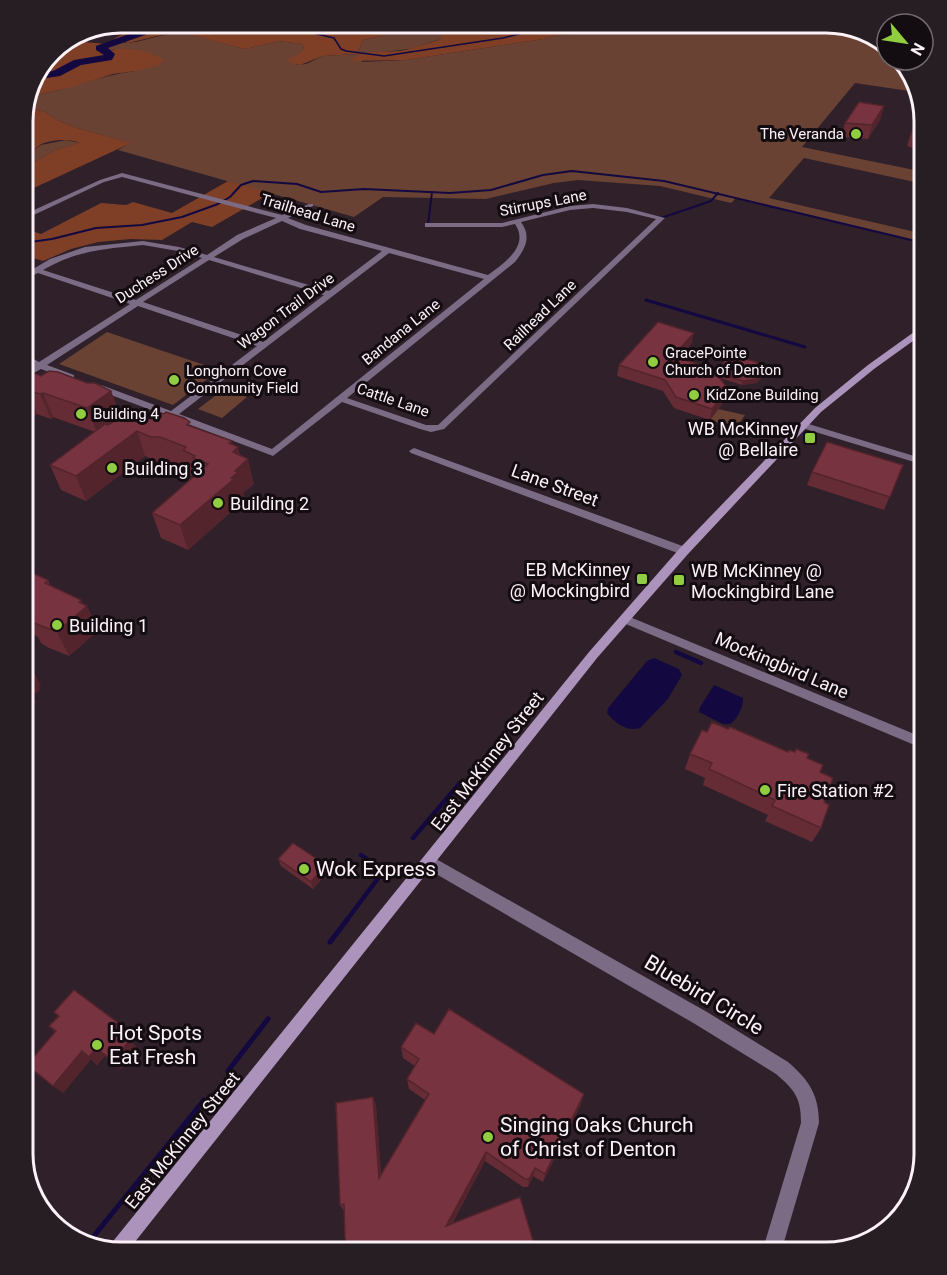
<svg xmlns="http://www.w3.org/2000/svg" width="947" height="1275" viewBox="0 0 947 1275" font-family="Roboto,sans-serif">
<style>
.green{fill:#694234}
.forest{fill:#7f3f27}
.water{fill:#130940}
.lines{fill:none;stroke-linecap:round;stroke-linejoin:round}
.stream-far4{stroke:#130940;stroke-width:1.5}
.stream-far3{stroke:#130940;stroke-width:2}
.stream-far2{stroke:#130940;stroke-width:3}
.stream-far1{stroke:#130940;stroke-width:4.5}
.stream{stroke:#130940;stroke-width:5}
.river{fill:#130940;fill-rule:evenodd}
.minor{fill:#7b6b85;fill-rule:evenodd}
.tertiary{fill:#7b6b85;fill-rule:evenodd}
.secondary{fill:#ab93bc;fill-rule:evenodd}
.wall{fill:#662c36}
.shaded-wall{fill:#53242c}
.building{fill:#77333f;stroke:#53242c;stroke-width:1.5}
.poi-dot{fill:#90cd40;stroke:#130c10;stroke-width:2}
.labels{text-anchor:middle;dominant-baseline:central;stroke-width:6;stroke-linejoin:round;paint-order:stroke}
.far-poi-label{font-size:15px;fill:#fbf1f7;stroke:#130c10;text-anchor:start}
.far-street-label{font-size:15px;fill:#fbf1f7;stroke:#130c10}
.poi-label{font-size:18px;fill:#fbf1f7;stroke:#130c10;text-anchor:start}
.street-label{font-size:18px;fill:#fbf1f7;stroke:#130c10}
.near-poi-label{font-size:21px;fill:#fbf1f7;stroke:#130c10;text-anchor:start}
.near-street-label{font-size:21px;fill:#fbf1f7;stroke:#130c10}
.rim{fill:none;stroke:#fbf1f7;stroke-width:3}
</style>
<rect width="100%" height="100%" fill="#2f202a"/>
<!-- green -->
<path class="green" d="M 212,23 L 229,23 L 193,33 L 192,35 L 245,49 L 279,41 L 302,44 L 304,48 L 296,65 L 306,64 L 323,56 L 357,54 L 363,40 L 382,36 L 383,27 L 423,26 L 442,29 L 466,23 L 525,23 L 480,30 L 447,30 L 441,39 L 409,49 L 366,54 L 362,56 L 362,62 L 406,60 L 543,39 L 557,35 L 623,31 L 665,25 L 709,29 L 778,23 L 814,23 L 837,24 L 876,36 L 887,47 L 887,60 L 901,60 L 908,67 L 916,92 L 855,83 L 802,147 L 924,172 L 924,184 L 804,158 L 769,198 L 924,234 L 924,243 L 736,198 L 731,203 L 660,186 L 578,180 L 554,183 L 486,199 L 383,197 L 354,217 L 118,150 L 130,143 L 77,128 L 57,120 L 45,112 L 26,107 L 32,96 C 67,90 101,75 136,71 L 114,49 L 105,52 L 100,49 L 117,40 L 125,43 L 136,42 Z
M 66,140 L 80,143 L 55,150 L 23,169 L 23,155 L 29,153 L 41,145 Z
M 107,332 L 219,370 L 173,405 L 59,364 Z
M 224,389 L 247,397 L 222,418 L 198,409 Z
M 718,409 L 745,415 L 740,422 L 731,428 L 710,420 Z"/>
<!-- forest -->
<path class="forest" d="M 122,23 L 212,23 L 128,43 L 114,39 L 126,32 L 116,28 Z
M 229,23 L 466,23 L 442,29 L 385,25 L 383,27 L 382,36 L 363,40 L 357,54 L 323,56 L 300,65 L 292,64 L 287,60 L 301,53 L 304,48 L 302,44 L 279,41 L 245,49 L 191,35 L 193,33 Z
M 525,23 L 778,23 L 709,29 L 665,25 L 623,31 L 557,35 L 543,39 L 406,60 L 350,61 C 365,46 391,55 409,49 C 419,45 431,43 441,39 L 443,32 L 453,29 L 480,30 Z
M 74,41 L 106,44 L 100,48 L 105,52 C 121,45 150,50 164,60 L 159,65 L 136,71 L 113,74 L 72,87 L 32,96 L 56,47 Z
M 26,107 L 45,112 L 57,120 L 77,128 L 131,143 L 23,193 L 23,169 L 55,150 L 79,143 C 71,138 49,140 40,145 C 34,149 31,153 23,155 L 23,114 Z
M 228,181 L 271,193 L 212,227 L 192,222 L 162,240 L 131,239 L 98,242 L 71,249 L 43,261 L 23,255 L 23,228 L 41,234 L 101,203 L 126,205 L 133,202 L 172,213 Z"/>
<!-- water -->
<path class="water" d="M 654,658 L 679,669 L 682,675 L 668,699 L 640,728 C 627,732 616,724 607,713 L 608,708 L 647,661 Z
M 714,685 L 743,698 C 744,706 737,720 730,724 L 723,724 L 699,712 L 700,707 Z"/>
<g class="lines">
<!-- stream-far4 -->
<path class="stream-far4" d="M 291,23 L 300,30 L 334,38 L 341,49 L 346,51 L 384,56 L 503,38 L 542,28 L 606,23"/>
<!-- stream-far3 -->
<path class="stream-far3" d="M 661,218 L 711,201 L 718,193
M 428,225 L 432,192
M 23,243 L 52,239 L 96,228 L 142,225 L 182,217 L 218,204 L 230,197 L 241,185 L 253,181 L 297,184 L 321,192 L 364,189 L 450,193 L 491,190 L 543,175 L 572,171 L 664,181 L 924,243"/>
<!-- stream-far2 -->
<path class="stream-far2" d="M 646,300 L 805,347"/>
<!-- stream-far1 -->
<path class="stream-far1" d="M 676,652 L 701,663
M 413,838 L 460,783
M 361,855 L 367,859
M 370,861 L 383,871
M 346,921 L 388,865"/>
<!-- stream -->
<path class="stream" d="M 330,942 L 347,920
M 228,1071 L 268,1019
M 89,1242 L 204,1100"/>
<!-- river -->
<path class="river" d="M 152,23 L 163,23 L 145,35 L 108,48 L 115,54 L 112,60 L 81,65 L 60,76 L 40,79 L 43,72 L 53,71 L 74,60 L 104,55 L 96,50 L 96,46 L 137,31 Z"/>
<!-- minor -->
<path class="minor" d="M 122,173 L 282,215 L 309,204 L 313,204 L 313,206 L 288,218 L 306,225 L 488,275 C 504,263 530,246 515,224 L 502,227 L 425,227 L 425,223 L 502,223 L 570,206 L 593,204 L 627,208 L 665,218 L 444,429 L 431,432 L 420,429 L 342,402 L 273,456 L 95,389 L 95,385 L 101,385 L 171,411 L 257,346 L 138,306 L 47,365 L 74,375 L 74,379 L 68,379 L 41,369 L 23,379 L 23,372 L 33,365 L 23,359 L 23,353 L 39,362 L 130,304 L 38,273 L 23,280 L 23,275 L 50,259 L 85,247 L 143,241 L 179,247 L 207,255 L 237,235 L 276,218 L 122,177 L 104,182 L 23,220 L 23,215 L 100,180 ZM 593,208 L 627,212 L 656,219 L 438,425 L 426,425 L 347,398 L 515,262 C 525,249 532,237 521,222 L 570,210 ZM 282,221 L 300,229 L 382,251 L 329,291 L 214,257 L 243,239 ZM 143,245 L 178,251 L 202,258 L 136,300 L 43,270 C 78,250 104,249 143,245 ZM 389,253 L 484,279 L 272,449 L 179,414 ZM 209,260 L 324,295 L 263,342 L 143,302 Z
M 802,422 L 924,459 L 924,465 L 799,427 L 797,425 Z
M 414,448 L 688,548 L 690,551 L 688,554 L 680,554 L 411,453 L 409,451 Z
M 429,855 L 707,1012 L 788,1062 C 809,1080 819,1095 819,1123 L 781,1252 L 762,1252 L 801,1123 C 801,1098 795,1090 776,1074 L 695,1024 L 424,867 L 422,862 L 424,857 Z"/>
<!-- tertiary -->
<path class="tertiary" d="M 625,615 L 924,738 L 924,749 L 621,622 L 619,619 Z"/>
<!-- secondary -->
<path class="secondary" d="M 921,327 L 924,327 L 924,333 L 874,369 L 821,412 L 688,554 L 597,658 L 127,1252 L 106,1250 L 589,652 L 680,548 L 815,408 L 868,365 Z"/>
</g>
<!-- wall -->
<path class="wall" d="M 884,106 L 880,120 L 868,139 L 841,137 L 845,123 Z
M 924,121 L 924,152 L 907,146 L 911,133 Z
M 692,343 L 679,358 L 716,373 L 726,359 L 764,371 L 763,375 L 757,383 L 742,385 L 720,378 L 728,389 L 725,400 L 710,420 L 674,408 L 663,391 L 617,376 L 619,365 Z
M 23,373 L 87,383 L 111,391 L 120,415 L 107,425 L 108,425 L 118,421 L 191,426 L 232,444 L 240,455 L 254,484 L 243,493 L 244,497 L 239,501 L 240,504 L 188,550 L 161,538 L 152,513 L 194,477 L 190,475 L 189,470 L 168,461 L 159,462 L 145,456 L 86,501 L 61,490 L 50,465 L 95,432 L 53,417 L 51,419 L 37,414 L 23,424 Z
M 903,465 L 884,510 L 807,485 L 812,472 Z
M 23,572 L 48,580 L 50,585 L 81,600 L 99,630 L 69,656 L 47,647 L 41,643 L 38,637 L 23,629 Z
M 728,729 L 788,752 L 807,758 L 820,772 L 824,802 L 821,828 L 812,842 L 765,821 L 768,815 L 703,785 L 705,778 L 685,769 L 690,754 L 707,732 Z
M 278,859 L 328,872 L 313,889 L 281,866 Z
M 54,1012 L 117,1022 L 125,1030 L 122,1034 L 130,1040 L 137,1048 L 121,1069 L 105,1056 L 97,1065 L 91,1059 L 63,1093 L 27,1065 L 55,1032 L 49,1026 L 58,1016 Z
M 434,1034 L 581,1104 L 543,1182 L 533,1176 L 528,1187 L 523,1187 L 485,1161 L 452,1224 L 532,1250 L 344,1211 L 340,1205 L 373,1097 L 376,1106 L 381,1174 L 425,1100 L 409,1089 L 407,1079 L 415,1066 L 403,1058 L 401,1047 Z"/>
<!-- shaded-wall -->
<path class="shaded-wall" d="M 884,106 L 880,120 L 868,139 L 872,125 Z
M 694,333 L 692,343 L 671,367 L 673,356 Z
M 764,371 L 763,375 L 757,383 L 742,385 L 743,381 Z
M 728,389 L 725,400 L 710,420 L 712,409 Z
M 27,390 L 37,414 L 23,424 L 23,392 Z
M 111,391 L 120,415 L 97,432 L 87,408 Z
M 43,393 L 53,417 L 51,419 L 40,394 Z
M 137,431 L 145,456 L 86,501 L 76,476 Z
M 232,441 L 234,451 L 238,447 L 243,464 L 248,459 L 254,484 L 243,493 L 244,497 L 239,501 L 240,504 L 188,550 L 180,525 L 231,478 L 229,443 Z
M 81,600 L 85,608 L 87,606 L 99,630 L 69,656 L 57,632 Z
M 27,661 L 41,685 L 39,687 L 40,690 L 32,696 L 36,702 L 23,713 L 23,664 Z
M 326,865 L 328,872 L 313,889 L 311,882 Z
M 117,1022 L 125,1030 L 121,1036 L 113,1027 Z
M 130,1040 L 137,1048 L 121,1069 L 113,1061 Z
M 96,1048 L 105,1056 L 97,1065 L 91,1059 L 63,1093 L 53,1086 L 82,1051 Z
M 584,1094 L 581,1104 L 543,1182 L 545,1174 Z
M 373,1097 L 376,1106 L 382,1185 L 379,1178 Z
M 486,1152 L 485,1161 L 447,1232 L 446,1226 Z
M 535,1168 L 533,1176 L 528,1187 L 529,1179 Z
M 534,1244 L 532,1250 L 525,1252 L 512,1252 Z"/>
<!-- building -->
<path class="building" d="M 859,102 L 884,106 L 872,125 L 845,123 Z
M 923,115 L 924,121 L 924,138 L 911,133 Z
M 658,322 L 694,333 L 673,356 L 713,369 L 728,389 L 712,409 L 676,397 L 665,380 L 619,365 Z
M 740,357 L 756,362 L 764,371 L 758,379 L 743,381 L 716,373 L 726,359 Z
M 26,370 L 41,376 L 49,371 L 58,372 L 87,383 L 95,383 L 111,391 L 87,408 L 43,393 L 40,394 L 27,390 L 23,392 L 23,373 Z
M 133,410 L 150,415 L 155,411 L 164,414 L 166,412 L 184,418 L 190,422 L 187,425 L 232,441 L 229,443 L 238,447 L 233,452 L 248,459 L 235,471 L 238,472 L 231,478 L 234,479 L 180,525 L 152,513 L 208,464 L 193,458 L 195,456 L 183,450 L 186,447 L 160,437 L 151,437 L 137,431 L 76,476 L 50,465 L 105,424 L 108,425 L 116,420 L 118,421 Z
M 827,442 L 903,465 L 890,497 L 812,472 Z
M 28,571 L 48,580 L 45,583 L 81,600 L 79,602 L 87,606 L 57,632 L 34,623 L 28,619 L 31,616 L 23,612 L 23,572 L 25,573 Z
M 23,659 L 27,661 L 23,664 L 26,666 L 23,669 Z
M 712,722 L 728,729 L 730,727 L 788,752 L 789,750 L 795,752 L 796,749 L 809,754 L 807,758 L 823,765 L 820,772 L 833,778 L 824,802 L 829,805 L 821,828 L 772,806 L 775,800 L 709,769 L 712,763 L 690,754 L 702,730 L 707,732 Z
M 293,843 L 326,865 L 311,882 L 278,859 Z
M 74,990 L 117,1022 L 113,1027 L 130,1040 L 113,1061 L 96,1048 L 89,1057 L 82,1051 L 53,1086 L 27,1065 L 56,1031 L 49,1026 L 59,1016 L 54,1012 Z
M 449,1009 L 584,1094 L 545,1174 L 535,1168 L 529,1179 L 525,1179 L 486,1152 L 446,1226 L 520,1197 L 534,1244 L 512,1252 L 350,1252 L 345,1238 L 344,1204 L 340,1205 L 336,1103 L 373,1097 L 379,1178 L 429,1094 L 407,1079 L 419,1059 L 401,1047 L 416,1023 L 434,1034 Z"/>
<!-- markers -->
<g class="poi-dot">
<circle cx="856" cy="134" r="6"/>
<circle cx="653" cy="362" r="6"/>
<circle cx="174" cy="380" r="6"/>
<circle cx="694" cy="395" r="6"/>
<circle cx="81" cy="414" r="6"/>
<rect x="804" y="432" width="12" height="12" rx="3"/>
<circle cx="112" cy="468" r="6"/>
<circle cx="218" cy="503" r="6"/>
<rect x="636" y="573" width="12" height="12" rx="3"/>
<rect x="673" y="574" width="12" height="12" rx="3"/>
<circle cx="57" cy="625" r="6"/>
<circle cx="765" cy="790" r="6"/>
<circle cx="304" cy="869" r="6"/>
<circle cx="97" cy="1045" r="6"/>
<circle cx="488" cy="1137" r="6"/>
</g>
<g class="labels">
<!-- far-poi labels -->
<g class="far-poi-label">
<text x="844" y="134" text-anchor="end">The Veranda</text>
<text x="665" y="353">GracePointe<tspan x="665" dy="17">Church of Denton</tspan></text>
<text x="186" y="371">Longhorn Cove<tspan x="186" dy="17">Community Field</tspan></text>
<text x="706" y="395">KidZone Building</text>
<text x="93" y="414">Building 4</text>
</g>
<!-- far-street labels -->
<g class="far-street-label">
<text transform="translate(543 203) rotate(-11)">Stirrups Lane</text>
<text transform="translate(308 213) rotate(17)">Trailhead Lane</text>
<text transform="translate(157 274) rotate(-33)">Duchess Drive</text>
<text transform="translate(286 311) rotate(-37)">Wagon Trail Drive</text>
<text transform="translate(540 315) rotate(-44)">Railhead Lane</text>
<text transform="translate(401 332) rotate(-39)">Bandana Lane</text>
<text transform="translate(393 400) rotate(19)">Cattle Lane</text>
</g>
<!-- poi labels -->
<g class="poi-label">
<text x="798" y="428" text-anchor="end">WB McKinney<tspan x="798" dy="21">@ Bellaire</tspan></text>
<text x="124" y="468">Building 3</text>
<text x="230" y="503">Building 2</text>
<text x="630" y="569" text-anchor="end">EB McKinney<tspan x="630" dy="21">@ Mockingbird</tspan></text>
<text x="691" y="570">WB McKinney @<tspan x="691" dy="21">Mockingbird Lane</tspan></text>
<text x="69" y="625">Building 1</text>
<text x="777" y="790">Fire Station #2</text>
</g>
<!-- street labels -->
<g class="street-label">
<text transform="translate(555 485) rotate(20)">Lane Street</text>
<text transform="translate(782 665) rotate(23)">Mockingbird Lane</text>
<text transform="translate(487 761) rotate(-52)">East McKinney Street</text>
<text transform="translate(182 1140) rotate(-51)">East McKinney Street</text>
</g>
<!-- near-poi labels -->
<g class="near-poi-label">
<text x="316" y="869">Wok Express</text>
<text x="109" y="1033">Hot Spots<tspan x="109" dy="24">Eat Fresh</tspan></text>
<text x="500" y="1125">Singing Oaks Church<tspan x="500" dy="24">of Christ of Denton</tspan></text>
</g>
<!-- near-street labels -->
<g class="near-street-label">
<text transform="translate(704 995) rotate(31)">Bluebird Circle</text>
</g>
</g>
<!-- crop -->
<path d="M0 0H947V1275H0ZM121 33H826A88 88 0 0 1 914 121V1154A88 88 0 0 1 826 1242H121A88 88 0 0 1 33 1154V121A88 88 0 0 1 121 33Z" fill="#261e22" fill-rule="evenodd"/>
<path class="rim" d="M121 33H826A88 88 0 0 1 914 121V1154A88 88 0 0 1 826 1242H121A88 88 0 0 1 33 1154V121A88 88 0 0 1 121 33Z"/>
<!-- north arrow -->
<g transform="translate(905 42) rotate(119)"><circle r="28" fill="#130c10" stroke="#70686c" stroke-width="1.5"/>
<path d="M0-4.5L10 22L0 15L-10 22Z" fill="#90cd40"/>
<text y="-9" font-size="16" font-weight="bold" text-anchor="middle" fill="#fbf1f7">N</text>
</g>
</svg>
